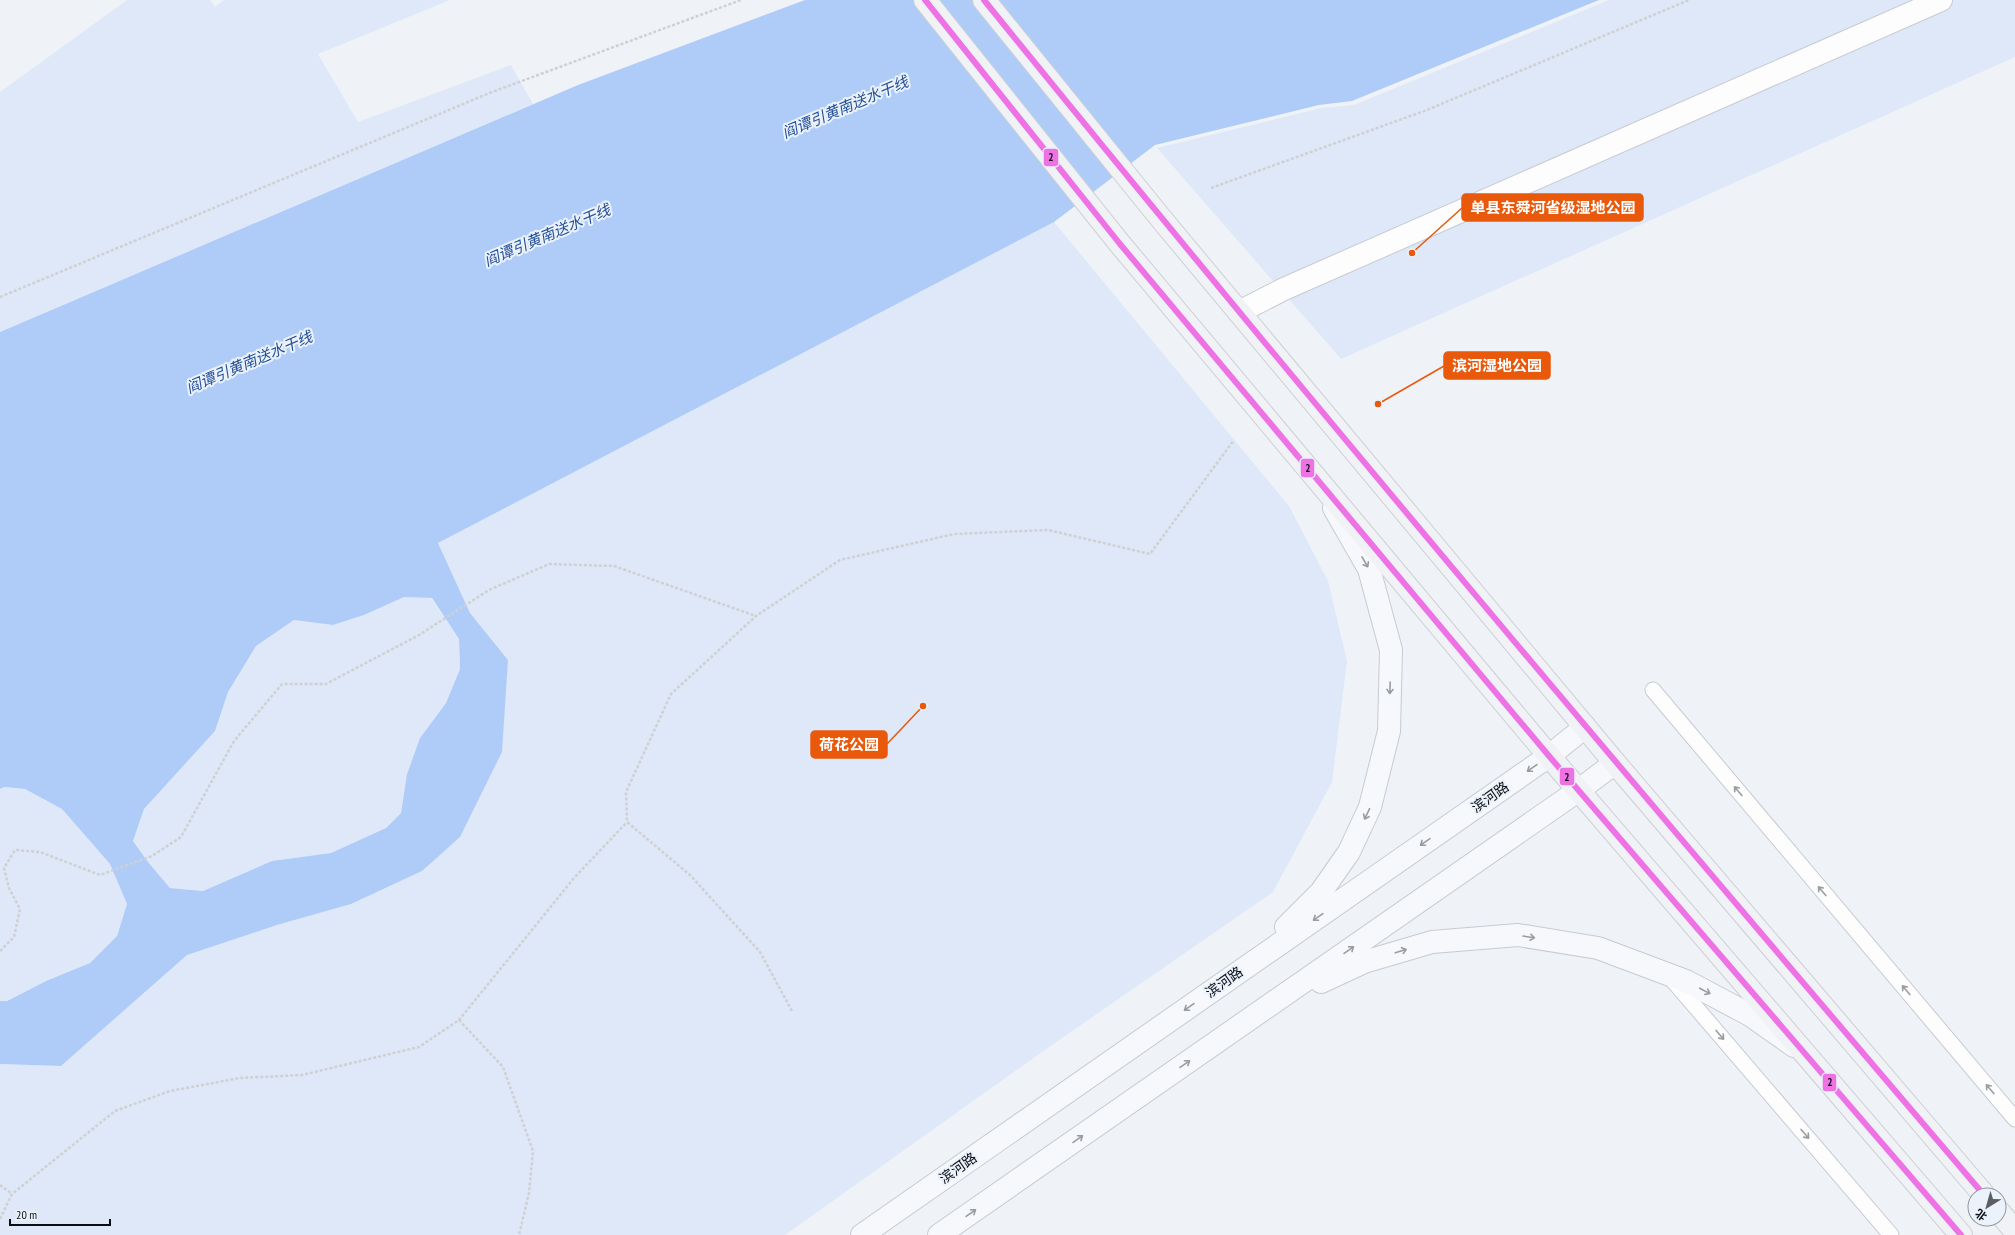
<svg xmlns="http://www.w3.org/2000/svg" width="2015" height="1235" viewBox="0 0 2015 1235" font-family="'PT Sans Narrow','Noto Sans SC',sans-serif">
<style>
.green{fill:#dee8f8}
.water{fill:#afccf9;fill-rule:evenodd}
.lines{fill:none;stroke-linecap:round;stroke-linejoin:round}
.service-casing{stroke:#c7cbd1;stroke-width:17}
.minor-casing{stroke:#c7cbd1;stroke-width:24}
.secondary-casing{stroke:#c7cbd1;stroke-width:24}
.primary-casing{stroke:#cdd0d2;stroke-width:24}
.path{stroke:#cfd0d2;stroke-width:2.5;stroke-dasharray:3 2;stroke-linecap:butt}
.service{stroke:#fdfdfe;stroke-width:15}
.minor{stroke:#fdfdfe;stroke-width:22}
.secondary{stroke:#f6f8fb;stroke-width:22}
.primary{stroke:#f0f2f6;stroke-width:22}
.bus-1-casing{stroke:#ebf2fc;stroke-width:9}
.bus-1{stroke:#ee72e4;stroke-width:6}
.oneway{stroke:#989b9f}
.oneway2{stroke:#9c9ea0}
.labels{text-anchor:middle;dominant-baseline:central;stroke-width:4;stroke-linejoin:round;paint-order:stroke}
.street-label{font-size:14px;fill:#0b0f14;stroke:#ebf2fc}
.water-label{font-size:15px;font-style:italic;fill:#224f97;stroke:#ebf2fc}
.leader{fill:none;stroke:#e8590c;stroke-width:1.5}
.callout-dot{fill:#e8590c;stroke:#ebf2fc;stroke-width:1.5}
.callout{fill:#e8590c;stroke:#e8590c;stroke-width:1.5}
.callout-label{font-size:15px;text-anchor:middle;font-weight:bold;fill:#fff}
.line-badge{stroke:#ebf2fc;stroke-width:1.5}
.pale-badge-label{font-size:11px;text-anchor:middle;font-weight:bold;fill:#111}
</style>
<rect width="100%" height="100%" fill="#eff3f8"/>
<!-- green -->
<path class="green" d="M 127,0 L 210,0 L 215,7 L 224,0 L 450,0 L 318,54 L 358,122 L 511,65 L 533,104 L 0,332 L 0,92 Z
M 1609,0 L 2015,0 L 2015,57 L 1341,359 L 1157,148 L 1321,108 L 1354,105 Z
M 1054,222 L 1289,506 L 1328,581 L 1347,661 L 1332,782 L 1273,892 L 1049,1047 L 785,1235 L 0,1235 L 0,1064 L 61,1066 L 187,955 L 277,925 L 351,904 L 422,871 L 508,660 L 470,613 L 438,543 Z
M 404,597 L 431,598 L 459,639 L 460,669 L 446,703 L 420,738 L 407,774 L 401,813 L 386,828 L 331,853 L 272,861 L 203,891 L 170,888 L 148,862 L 133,841 L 144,809 L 215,731 L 228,692 L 256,646 L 294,620 L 333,625 L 364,615 Z
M 5,787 L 25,789 L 62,809 L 110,864 L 127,904 L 117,936 L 90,963 L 46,981 L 6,1001 L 0,1001 L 0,789 Z"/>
<!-- water -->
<path class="water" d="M 805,0 L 1599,0 L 1352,101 L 1319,105 L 1155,145 L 1054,222 L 438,543 L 470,613 L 508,660 L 502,752 L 460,837 L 422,871 L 351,904 L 277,925 L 187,955 L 61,1066 L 0,1064 L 0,1001 L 7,1001 L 46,981 L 90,963 L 117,936 L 127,904 L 110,864 L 62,809 L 25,789 L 5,787 L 0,789 L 0,332 L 578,85 ZM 404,597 L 432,598 L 459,639 L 460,669 L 446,703 L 420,738 L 407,774 L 401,813 L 386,828 L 331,853 L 272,861 L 203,891 L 170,888 L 148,862 L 133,841 L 144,809 L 215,731 L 228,692 L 256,646 L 294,620 L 333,625 L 364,615 Z"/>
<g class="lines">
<!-- service casing -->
<g class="service-casing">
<path id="service" d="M 1653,690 L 2015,1119
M 1669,976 L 1891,1235"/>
</g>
<!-- minor casing -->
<g class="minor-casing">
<path id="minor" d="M 1239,312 L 1284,289 L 1941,0"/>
</g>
<!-- secondary casing -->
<g class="secondary-casing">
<path id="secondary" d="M 1286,927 L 1321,892 L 1349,852 L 1370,807 L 1389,731 L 1391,650 L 1369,569 L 1334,508
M 1321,982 L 1364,962 L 1432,942 L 1518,935 L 1598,948 L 1686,981 L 1750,1015 L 1794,1046
M 862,1235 L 1549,756 L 1585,727
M 939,1235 L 1579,790 L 1615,763"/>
</g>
<!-- primary casing -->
<g class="primary-casing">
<path id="primary" d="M 925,0 L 1120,244 L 1549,756 L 1961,1235
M 984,0 L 1163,221 L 1615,763 L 1984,1195
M 1999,1212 L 2015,1231"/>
</g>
<!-- path -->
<path class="path" d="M 1211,188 L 1427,110 L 1689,0
M 0,297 L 492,92 L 741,0
M 0,951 L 14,937 L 20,909 L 9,888 L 4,868 L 15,850 L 40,852 L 100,875 L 152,856 L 181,837 L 234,741 L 282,684 L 326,684 L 419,635 L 489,590 L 549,564 L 614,566 L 756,616
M 792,1011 L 760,952 L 690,875 L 627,822 L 626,792 L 671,694 L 756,616 L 840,560 L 954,534 L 1048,530 L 1150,554 L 1234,440
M 459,1020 L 503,1067 L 533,1151 L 529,1193 L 519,1235
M 0,1185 L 12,1194
M 0,1219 L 12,1194 L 115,1111 L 170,1091 L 240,1078 L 302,1075 L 419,1047 L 459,1020 L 574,878 L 627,822"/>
<!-- service -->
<use href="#service" class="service"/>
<!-- minor -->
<use href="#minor" class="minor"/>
<!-- secondary -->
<use href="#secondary" class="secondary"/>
<!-- primary -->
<use href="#primary" class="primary"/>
<!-- bus-1 casing -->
<g class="bus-1-casing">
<path id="bus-1" d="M 925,0 L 1120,244 L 1549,756 L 1961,1235
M 984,0 C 1311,404 1647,800 1984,1195"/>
</g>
<!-- bus-1 -->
<use href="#bus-1" class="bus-1"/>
</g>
<!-- one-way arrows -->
<defs><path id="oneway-shaft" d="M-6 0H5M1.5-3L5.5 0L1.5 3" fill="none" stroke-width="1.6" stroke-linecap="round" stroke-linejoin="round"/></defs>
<g class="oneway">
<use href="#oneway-shaft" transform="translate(1365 562) rotate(60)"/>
<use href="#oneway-shaft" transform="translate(1390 688) rotate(92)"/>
<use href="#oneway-shaft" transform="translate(1532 768) rotate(145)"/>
<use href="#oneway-shaft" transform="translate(1367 814) rotate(116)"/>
<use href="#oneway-shaft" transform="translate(1425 842) rotate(145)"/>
<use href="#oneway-shaft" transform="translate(1318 917) rotate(145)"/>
<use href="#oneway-shaft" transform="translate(1529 937) rotate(9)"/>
<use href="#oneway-shaft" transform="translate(1349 950) rotate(-35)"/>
<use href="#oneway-shaft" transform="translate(1401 951) rotate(-17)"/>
<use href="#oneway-shaft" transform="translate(1705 991) rotate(28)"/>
<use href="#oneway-shaft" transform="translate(1189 1007) rotate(145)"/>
<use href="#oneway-shaft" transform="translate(1185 1064) rotate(-35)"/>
<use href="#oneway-shaft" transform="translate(1078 1139) rotate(-35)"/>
<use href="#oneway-shaft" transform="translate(971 1213) rotate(-35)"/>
</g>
<g class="oneway2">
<use href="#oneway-shaft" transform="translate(1738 791) rotate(-130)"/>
<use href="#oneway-shaft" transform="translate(1822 891) rotate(-130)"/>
<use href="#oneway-shaft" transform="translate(1906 990) rotate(-130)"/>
<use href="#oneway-shaft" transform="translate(1720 1035) rotate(49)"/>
<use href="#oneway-shaft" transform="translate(1990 1089) rotate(-130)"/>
<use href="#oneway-shaft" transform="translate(1805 1134) rotate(49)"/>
</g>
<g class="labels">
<!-- street labels -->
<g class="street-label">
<text transform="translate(1490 797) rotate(-35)">滨河路</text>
<text transform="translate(1224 982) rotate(-35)">滨河路</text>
<text transform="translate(958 1168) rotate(-35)">滨河路</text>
</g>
<!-- water labels -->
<g class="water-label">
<text transform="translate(845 107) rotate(-23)">阎谭引黄南送水干线</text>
<text transform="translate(547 235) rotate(-23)">阎谭引黄南送水干线</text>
<text transform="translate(249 362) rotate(-23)">阎谭引黄南送水干线</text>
</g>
</g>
<!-- callouts -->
<path class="leader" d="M1412 253L1462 208M1378 404L1444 366M923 706L887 744"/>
<g class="callout-dot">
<circle cx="1412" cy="253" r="4"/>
<circle cx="1378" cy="404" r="4"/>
<circle cx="923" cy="706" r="4"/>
</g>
<g class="callout">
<rect x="1462" y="194" width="181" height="27" rx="4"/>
<rect x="1444" y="352" width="106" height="27" rx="4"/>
<rect x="811" y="731" width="76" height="27" rx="4"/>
</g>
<g class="callout-label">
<text x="1553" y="213">单县东舜河省级湿地公园</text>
<text x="1497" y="371">滨河湿地公园</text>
<text x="849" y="750">荷花公园</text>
</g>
<g class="line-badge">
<rect x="1043" y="148" width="16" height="19" rx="4" fill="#ee72e4"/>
<rect x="1300" y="458" width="15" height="20" rx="4" fill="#ee72e4"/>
<rect x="1559" y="767" width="16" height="19" rx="4" fill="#ee72e4"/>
<rect x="1822" y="1073" width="15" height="19" rx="4" fill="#ee72e4"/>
</g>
<g class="pale-badge-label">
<text x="1051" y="161">2</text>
<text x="1308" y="472">2</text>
<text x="1567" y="781">2</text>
<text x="1830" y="1086">2</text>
</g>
<!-- north arrow -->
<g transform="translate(1987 1207) rotate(217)"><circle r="19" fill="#ebf2fc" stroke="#91979f"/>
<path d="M0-3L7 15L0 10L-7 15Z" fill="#5b5f64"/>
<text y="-6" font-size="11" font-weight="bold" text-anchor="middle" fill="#0b0f14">北</text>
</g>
<!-- scale -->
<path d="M10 1219v6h100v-6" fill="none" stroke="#0b0f14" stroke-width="2"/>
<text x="16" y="1219" font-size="12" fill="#0b0f14" stroke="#ebf2fc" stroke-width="3" paint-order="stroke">20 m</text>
</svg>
